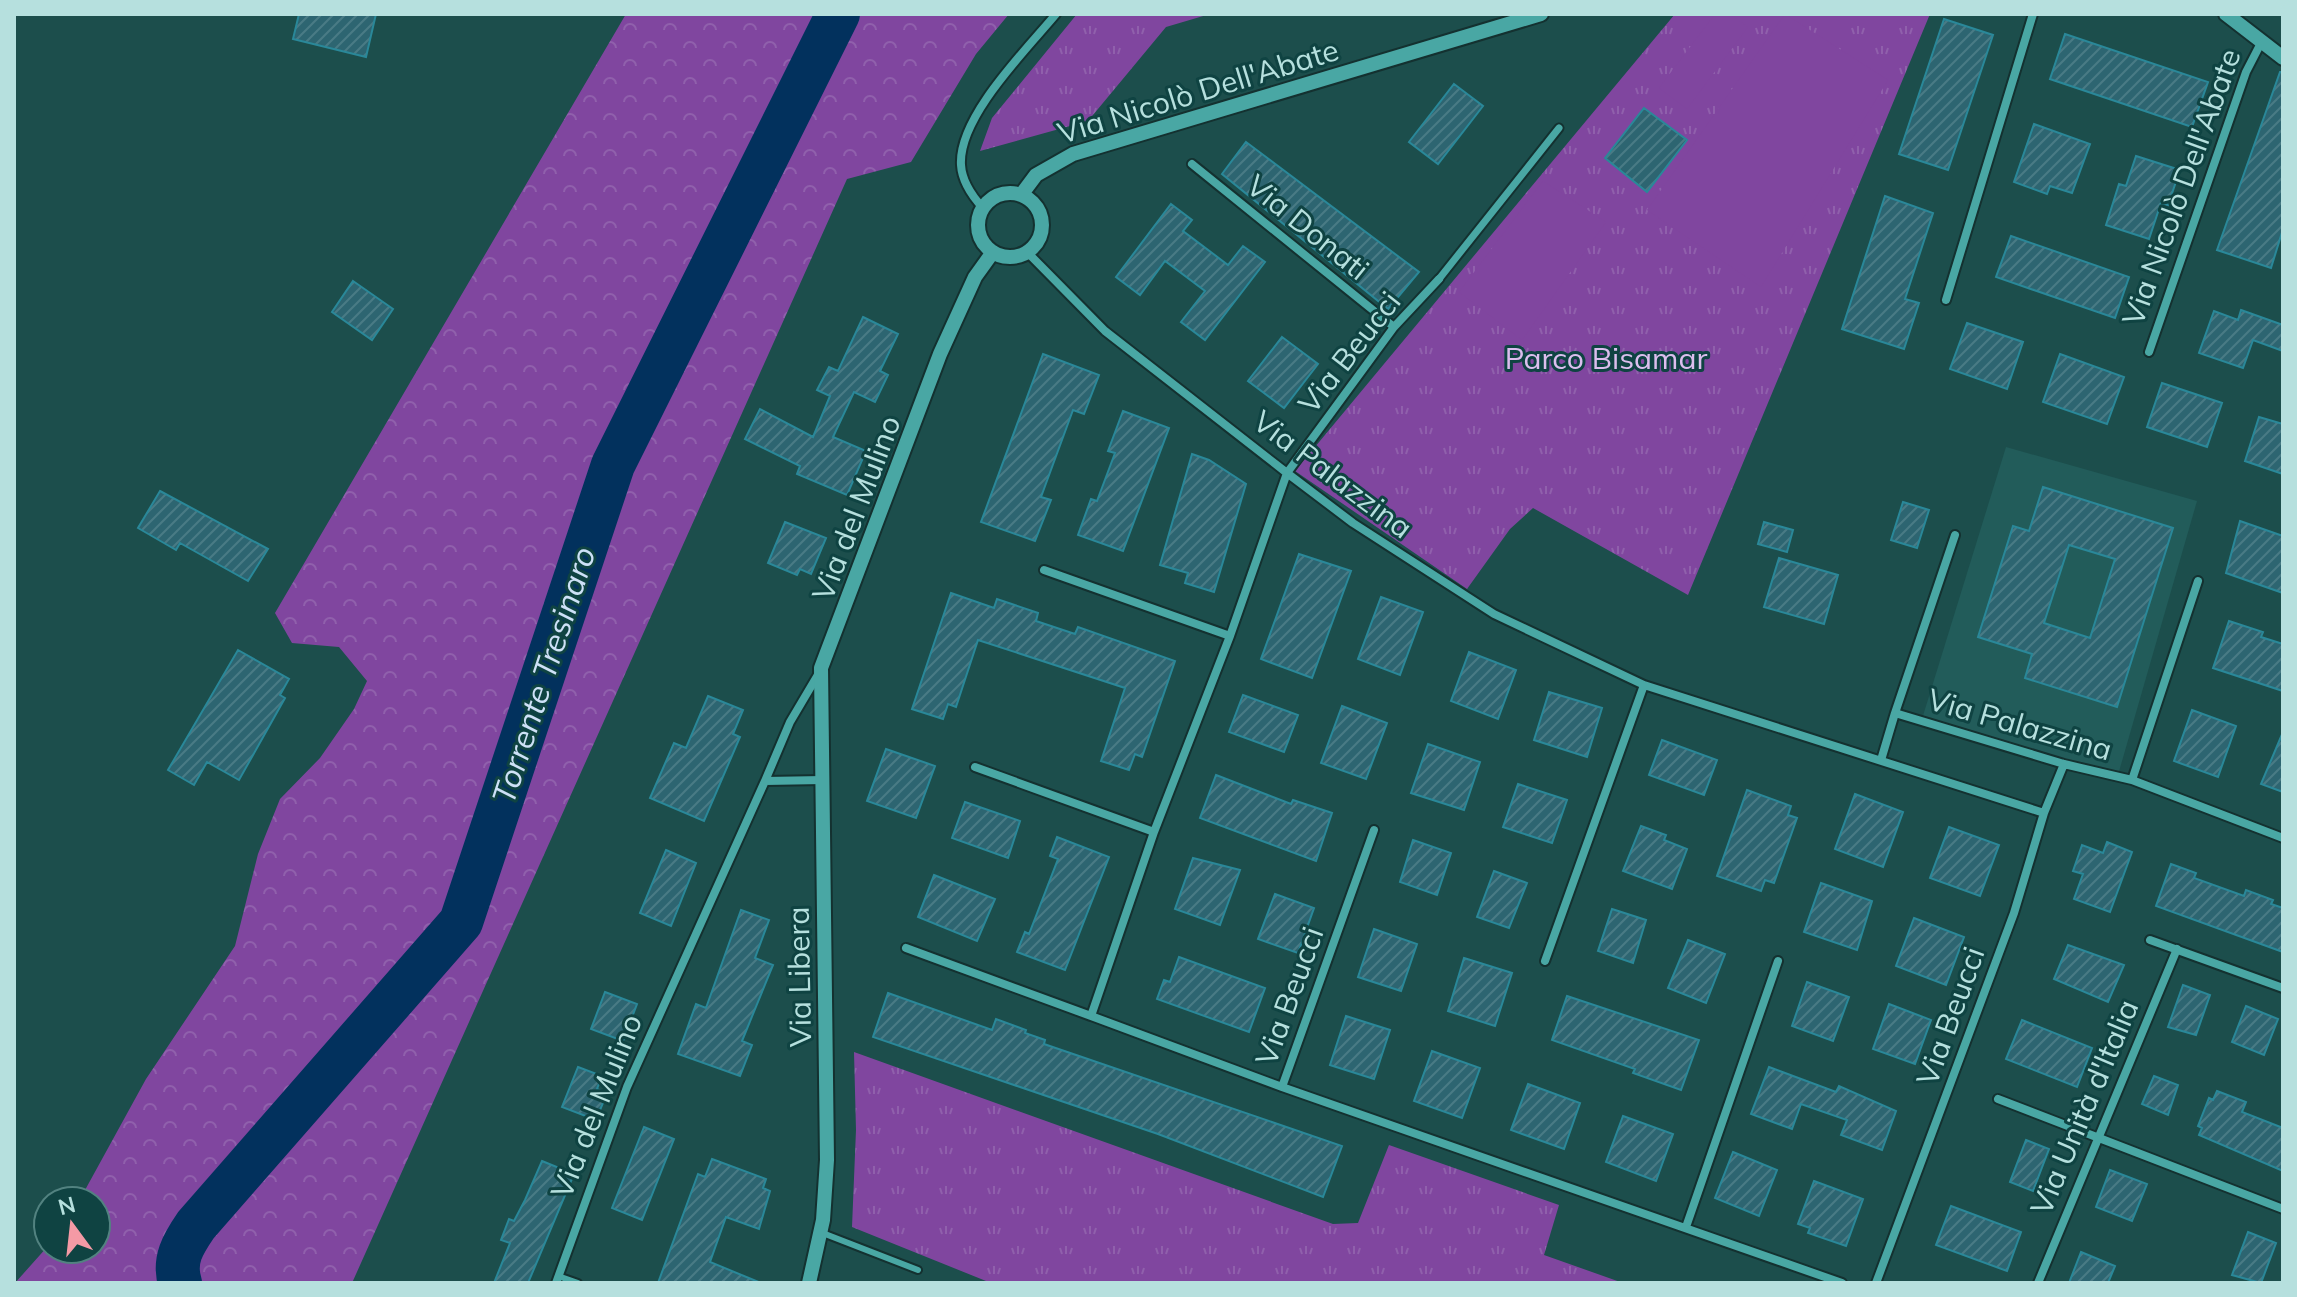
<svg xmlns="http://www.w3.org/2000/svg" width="2297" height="1297" viewBox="0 0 2297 1297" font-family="Mulish,sans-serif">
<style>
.built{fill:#225c5a}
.grass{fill:url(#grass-tufts)}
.forest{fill:url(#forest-crowns)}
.pitch{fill:#80469f}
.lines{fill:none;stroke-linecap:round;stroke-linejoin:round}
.river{stroke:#02315d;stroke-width:44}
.building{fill:url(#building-hatch);stroke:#2a8899;stroke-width:2;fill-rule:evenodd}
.service-casing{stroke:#143130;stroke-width:10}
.pedestrian-casing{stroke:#143130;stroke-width:11}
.minor-casing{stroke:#143130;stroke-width:12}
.tertiary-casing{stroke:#143130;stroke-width:18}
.service{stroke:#49a7a4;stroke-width:6}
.pedestrian{stroke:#49a7a4;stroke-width:7}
.minor{stroke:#49a7a4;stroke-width:8}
.tertiary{stroke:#49a7a4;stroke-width:14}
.labels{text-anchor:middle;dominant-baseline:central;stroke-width:6;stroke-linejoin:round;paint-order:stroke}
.street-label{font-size:30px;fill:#b6e0de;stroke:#0f4342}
.park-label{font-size:30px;fill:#dcbeee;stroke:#0f4342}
.water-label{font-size:32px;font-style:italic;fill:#cee1f7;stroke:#0f4342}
</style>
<defs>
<pattern id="grass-tufts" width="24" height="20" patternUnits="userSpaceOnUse" patternTransform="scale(2)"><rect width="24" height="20" fill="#80469f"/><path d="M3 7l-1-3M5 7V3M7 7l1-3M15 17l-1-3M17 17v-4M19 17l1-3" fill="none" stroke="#9060ac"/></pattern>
<pattern id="forest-crowns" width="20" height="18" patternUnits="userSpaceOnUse" patternTransform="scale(2)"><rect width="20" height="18" fill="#80469f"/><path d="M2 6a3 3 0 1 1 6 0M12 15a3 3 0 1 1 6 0" fill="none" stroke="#9060ac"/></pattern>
<pattern id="building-hatch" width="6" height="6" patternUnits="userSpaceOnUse" patternTransform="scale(2)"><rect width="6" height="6" fill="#2d6571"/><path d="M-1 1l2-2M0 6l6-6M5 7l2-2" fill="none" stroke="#497b85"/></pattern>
</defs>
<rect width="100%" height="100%" fill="#1c4e4c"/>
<!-- built -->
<path class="built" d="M 2006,447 L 2197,501 L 2118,775 L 1922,719 Z"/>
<!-- grass -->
<path class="grass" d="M 1077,14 L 1210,14 L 1166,27 L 1088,121 L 980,151 L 992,118 Z
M 1675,14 L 1930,14 L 1688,595 L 1533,508 L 1510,529 L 1467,589 L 1295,471 Z
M 854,1052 L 1333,1224 L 1358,1223 L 1389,1145 L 1559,1205 L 1544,1255 L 1623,1283 L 991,1283 L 852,1227 L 856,1130 Z"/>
<!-- forest -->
<path class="forest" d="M 626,14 L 1009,14 L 976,54 L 911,162 L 847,179 L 352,1283 L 15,1283 L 48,1246 L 96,1249 L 96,1201 L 79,1201 L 146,1079 L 235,946 L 258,854 L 280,799 L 320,758 L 354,709 L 367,681 L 339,647 L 292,643 L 275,613 Z"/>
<!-- pitch -->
<path class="pitch" d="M 1715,14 L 1730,14 L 1748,27 L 1687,109 L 1659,88 Z
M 1785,14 L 1888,80 L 1761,287 L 1647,210 Z
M 1543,181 L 1606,222 L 1522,340 L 1459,292 Z"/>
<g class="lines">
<!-- river -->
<path class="river" d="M 180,1283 C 173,1260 183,1244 196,1225 L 461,922 L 613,465 L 838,14"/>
</g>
<!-- building -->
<path class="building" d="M 299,14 L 376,14 L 366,57 L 293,39 Z
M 1944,19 L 1993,35 L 1948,170 L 1899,154 Z
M 2065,34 L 2208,82 L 2192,127 L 2050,79 Z
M 2280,72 L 2283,72 L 2283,229 L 2271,268 L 2217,250 Z
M 1454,84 L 1483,106 L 1438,164 L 1409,142 Z
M 1644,108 L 1687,140 L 1647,192 L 1605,158 Z
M 2034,124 L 2090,144 L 2072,193 L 2050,186 L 2047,194 L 2014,182 Z
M 1246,142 L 1419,272 L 1388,309 L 1222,174 Z
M 2136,156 L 2180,170 L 2168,205 L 2161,203 L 2149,239 L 2106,225 L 2119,184 L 2126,186 Z
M 1885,196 L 1933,213 L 1905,299 L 1919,303 L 1904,349 L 1842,329 Z
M 1171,204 L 1192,220 L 1183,231 L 1228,265 L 1243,246 L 1265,262 L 1205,340 L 1181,322 L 1205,291 L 1165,261 L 1140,295 L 1116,277 Z
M 2011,236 L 2129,277 L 2115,318 L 1996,277 Z
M 353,281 L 393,309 L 372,340 L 332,312 Z
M 2241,310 L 2283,325 L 2283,351 L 2253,340 L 2243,368 L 2199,353 L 2214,311 L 2238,320 Z
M 863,317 L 898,334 L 880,371 L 888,375 L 875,402 L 854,392 L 833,437 L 866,451 L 847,495 L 797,474 L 800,466 L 745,439 L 760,409 L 813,437 L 830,396 L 817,390 L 829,367 L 838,371 Z
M 1967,323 L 2023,342 L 2007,389 L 1950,369 Z
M 1282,337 L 1318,364 L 1284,408 L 1248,381 Z
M 1043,354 L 1099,375 L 1084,414 L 1073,410 L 1041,497 L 1051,500 L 1035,541 L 981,522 Z
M 2060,354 L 2124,377 L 2107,424 L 2043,402 Z
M 2162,383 L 2222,403 L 2207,447 L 2147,427 Z
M 1123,411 L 1169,428 L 1123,551 L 1078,535 L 1091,499 L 1097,501 L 1115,453 L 1108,451 Z
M 2259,417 L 2283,424 L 2283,474 L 2245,461 Z
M 1192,454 L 1209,460 L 1246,484 L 1214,592 L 1185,583 L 1188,573 L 1160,565 Z
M 2043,487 L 2173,528 L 2117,707 L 2025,678 L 2032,654 L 1978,637 L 2013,526 L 2029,531 ZM 2069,545 L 2115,559 L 2090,638 L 2044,623 Z
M 160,491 L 268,549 L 248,581 L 180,543 L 176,550 L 138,528 Z
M 1903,502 L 1929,510 L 1917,548 L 1891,540 Z
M 2240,521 L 2283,536 L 2283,593 L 2226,573 Z
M 785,522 L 826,538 L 811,574 L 800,569 L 797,575 L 768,563 Z
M 1764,522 L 1793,530 L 1787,552 L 1758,544 Z
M 1299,554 L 1351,571 L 1312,678 L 1261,659 Z
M 1779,558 L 1838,575 L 1824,624 L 1764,607 Z
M 951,593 L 994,608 L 997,599 L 1038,613 L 1036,621 L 1075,634 L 1078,627 L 1175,661 L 1142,757 L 1135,754 L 1129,770 L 1101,761 L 1125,688 L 978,640 L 956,707 L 948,704 L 943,719 L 912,709 Z
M 1381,597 L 1423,612 L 1400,675 L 1358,659 Z
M 2229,621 L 2263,632 L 2261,637 L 2283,644 L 2283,691 L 2213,668 Z
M 238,650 L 289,679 L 280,695 L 285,698 L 239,780 L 207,762 L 194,785 L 168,770 Z
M 1469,652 L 1516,670 L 1498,719 L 1451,701 Z
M 1549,692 L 1602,708 L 1587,757 L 1534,740 Z
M 1243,695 L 1298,715 L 1284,752 L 1229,732 Z
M 708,696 L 743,710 L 733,734 L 740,737 L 704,821 L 650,798 L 674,743 L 686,748 Z
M 1342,706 L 1387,723 L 1366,779 L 1321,763 Z
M 2192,710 L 2236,726 L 2218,777 L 2174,761 Z
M 2283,732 L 2283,792 L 2261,784 Z
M 1662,740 L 1717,760 L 1704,795 L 1649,775 Z
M 1428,744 L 1480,762 L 1464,810 L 1411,793 Z
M 886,749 L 935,766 L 916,818 L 867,801 Z
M 1216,775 L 1291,804 L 1293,800 L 1332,813 L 1316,861 L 1200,818 Z
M 1518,784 L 1567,800 L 1552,843 L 1503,827 Z
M 1747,790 L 1791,806 L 1788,815 L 1797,818 L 1774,883 L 1765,880 L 1761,891 L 1717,876 Z
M 1855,794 L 1903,812 L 1883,867 L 1835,849 Z
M 965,802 L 1020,821 L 1008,858 L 952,838 Z
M 1641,826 L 1666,835 L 1664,840 L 1687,849 L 1672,889 L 1623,871 Z
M 1949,827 L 1999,845 L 1980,896 L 1930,878 Z
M 1057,837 L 1109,857 L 1065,970 L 1017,952 L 1025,932 L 1029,934 L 1058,859 L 1050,856 Z
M 1413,840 L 1451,853 L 1437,895 L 1400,882 Z
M 2107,842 L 2132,852 L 2110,912 L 2074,899 L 2083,874 L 2073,871 L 2082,845 L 2103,853 Z
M 666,850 L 696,863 L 671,926 L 640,913 Z
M 1193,858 L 1240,870 L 1220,925 L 1175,909 Z
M 2171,864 L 2196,873 L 2194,878 L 2244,896 L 2246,890 L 2273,900 L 2271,904 L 2283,908 L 2283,952 L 2156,906 Z
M 1494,871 L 1527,883 L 1509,928 L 1477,917 Z
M 934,875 L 995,899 L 977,941 L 918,917 Z
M 1821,883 L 1872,901 L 1857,950 L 1804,932 Z
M 1275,894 L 1314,908 L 1298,953 L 1258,939 Z
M 1612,909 L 1646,920 L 1633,963 L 1598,951 Z
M 741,910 L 769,920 L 755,958 L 773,965 L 742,1041 L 752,1045 L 740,1076 L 678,1054 L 696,1004 L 706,1008 Z
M 1914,918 L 1964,937 L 1946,985 L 1896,966 Z
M 1374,929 L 1417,944 L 1401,991 L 1358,977 Z
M 1688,940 L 1725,954 L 1706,1003 L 1668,988 Z
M 2068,945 L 2124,965 L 2108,1002 L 2054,979 Z
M 1179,957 L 1265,988 L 1249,1032 L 1157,999 L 1164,980 L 1170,982 Z
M 1464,958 L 1512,973 L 1495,1026 L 1448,1011 Z
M 1807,982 L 1849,997 L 1833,1041 L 1792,1026 Z
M 2183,985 L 2210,995 L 2196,1035 L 2168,1027 Z
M 605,992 L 637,1004 L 623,1041 L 591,1029 Z
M 888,993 L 992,1030 L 996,1019 L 1026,1030 L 1025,1033 L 1045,1040 L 1044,1044 L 1342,1146 L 1323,1197 L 1158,1134 L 873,1037 Z
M 1567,996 L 1699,1040 L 1681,1090 L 1633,1073 L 1635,1069 L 1552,1040 Z
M 1889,1004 L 1931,1020 L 1915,1064 L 1873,1049 Z
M 2246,1006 L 2278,1019 L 2264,1055 L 2232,1042 Z
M 1346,1016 L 1390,1030 L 1374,1079 L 1330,1065 Z
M 2022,1020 L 2092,1048 L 2077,1087 L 2006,1059 Z
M 1432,1051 L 1480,1068 L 1462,1118 L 1414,1101 Z
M 578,1067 L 602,1076 L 597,1089 L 607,1093 L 596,1120 L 562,1107 Z
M 1769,1067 L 1836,1092 L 1839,1086 L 1896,1111 L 1882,1150 L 1841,1135 L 1847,1120 L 1801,1104 L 1792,1129 L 1751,1114 Z
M 2154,1076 L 2178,1085 L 2168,1115 L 2142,1104 Z
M 1528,1084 L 1580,1103 L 1564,1149 L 1511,1130 Z
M 2217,1091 L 2246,1102 L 2242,1112 L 2283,1128 L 2283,1171 L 2199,1135 L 2202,1128 L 2198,1126 L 2209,1098 L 2213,1100 Z
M 1623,1116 L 1673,1134 L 1656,1181 L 1606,1162 Z
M 644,1127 L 674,1139 L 642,1220 L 612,1208 Z
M 2026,1140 L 2049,1149 L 2033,1191 L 2010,1182 Z
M 1733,1152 L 1777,1170 L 1759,1216 L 1715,1198 Z
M 712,1159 L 766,1179 L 763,1188 L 770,1191 L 759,1229 L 726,1217 L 710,1262 L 761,1283 L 658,1283 L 698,1174 L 705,1177 Z
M 542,1161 L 574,1174 L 528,1283 L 494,1283 L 510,1243 L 501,1240 L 509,1219 L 514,1221 L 525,1200 Z
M 2110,1170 L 2147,1184 L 2132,1221 L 2096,1207 Z
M 1814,1181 L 1863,1199 L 1846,1246 L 1808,1233 L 1810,1228 L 1798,1224 Z
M 1951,1206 L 2021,1232 L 2007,1271 L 1936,1245 Z
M 2248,1232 L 2276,1243 L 2261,1283 L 2232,1275 Z
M 2081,1252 L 2115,1266 L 2108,1283 L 2069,1283 Z"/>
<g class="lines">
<!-- service casing -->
<g class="service-casing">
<path id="service" d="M 820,1232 L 918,1270
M 558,1276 L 578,1283"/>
</g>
<!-- pedestrian casing -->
<g class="pedestrian-casing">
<path id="pedestrian" d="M 1439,279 L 1559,128"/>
</g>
<!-- minor casing -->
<g class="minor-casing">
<path id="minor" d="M 1192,164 L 1394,327
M 983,208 C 972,196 962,182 961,165 C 958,117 1027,49 1056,14
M 1027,252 L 1105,331 L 1287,473 L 1353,523 L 1494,614 L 1644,685 L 2044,813
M 1439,279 L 1394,327 L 1287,473 L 1230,636 L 1154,832 L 1091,1016 L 1282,1087 L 1842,1283
M 1946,300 L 2033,14
M 2149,352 L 2246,72 L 2262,41
M 1044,570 L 1230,636
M 819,673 L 790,722 L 765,781 L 823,780
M 1895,713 L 1955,535
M 1881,760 L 1895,713 L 2064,764 L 2132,780 L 2283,838
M 975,767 L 1154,832
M 2132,780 L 2198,581
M 2150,940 L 2283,988
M 906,948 L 1091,1016
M 1545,961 L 1644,685
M 1282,1087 L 1374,830
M 1998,1099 L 2283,1209
M 1686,1227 L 1778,961
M 556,1283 L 627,1087 L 765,781
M 1876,1283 L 2014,913 L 2044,813 L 2064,764
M 2038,1283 L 2177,949"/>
</g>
<!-- tertiary casing -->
<g class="tertiary-casing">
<path id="tertiary" d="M 2226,14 L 2283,58
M978 225a32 32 0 1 1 64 0a32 32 0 1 1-64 0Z
M 1021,195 L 1036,175 L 1073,154 L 1541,14
M 809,1283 L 823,1220 L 827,1160 L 821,668 L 940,354 L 975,277 L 993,252"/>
</g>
<!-- service -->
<use href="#service" class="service"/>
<!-- pedestrian -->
<use href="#pedestrian" class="pedestrian"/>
<!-- minor -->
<use href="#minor" class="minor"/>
<!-- tertiary -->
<use href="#tertiary" class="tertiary"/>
</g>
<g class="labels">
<!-- street labels -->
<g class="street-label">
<text transform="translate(1198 91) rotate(-17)">Via Nicolò Dell'Abate</text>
<text transform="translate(2181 187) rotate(-70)">Via Nicolò Dell'Abate</text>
<text transform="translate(1308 227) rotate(39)">Via Donati</text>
<text transform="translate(1349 352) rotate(-52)">Via Beucci</text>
<text transform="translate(1333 474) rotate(37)">Via Palazzina</text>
<text transform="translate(856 508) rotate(-69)">Via del Mulino</text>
<text transform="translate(2020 724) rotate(16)">Via Palazzina</text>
<text transform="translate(799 977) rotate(-91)">Via Libera</text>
<text transform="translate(1289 996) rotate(-70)">Via Beucci</text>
<text transform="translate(1950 1016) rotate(-70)">Via Beucci</text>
<text transform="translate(596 1106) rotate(-68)">Via del Mulino</text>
<text transform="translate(2084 1107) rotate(-67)">Via Unità d'Italia</text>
</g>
<!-- park labels -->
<g class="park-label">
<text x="1606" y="358">Parco Bisamar</text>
</g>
<!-- water labels -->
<g class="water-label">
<text transform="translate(543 675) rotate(-72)">Torrente Tresinaro</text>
</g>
</g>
<!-- border -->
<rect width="2297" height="1297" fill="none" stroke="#b6e0de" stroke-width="32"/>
<!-- north arrow -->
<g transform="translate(72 1225) rotate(345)"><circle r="38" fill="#0f4342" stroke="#528280" stroke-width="2"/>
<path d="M0-6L14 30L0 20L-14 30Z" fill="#f49aa5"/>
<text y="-12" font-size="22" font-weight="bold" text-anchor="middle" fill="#b6e0de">N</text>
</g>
</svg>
